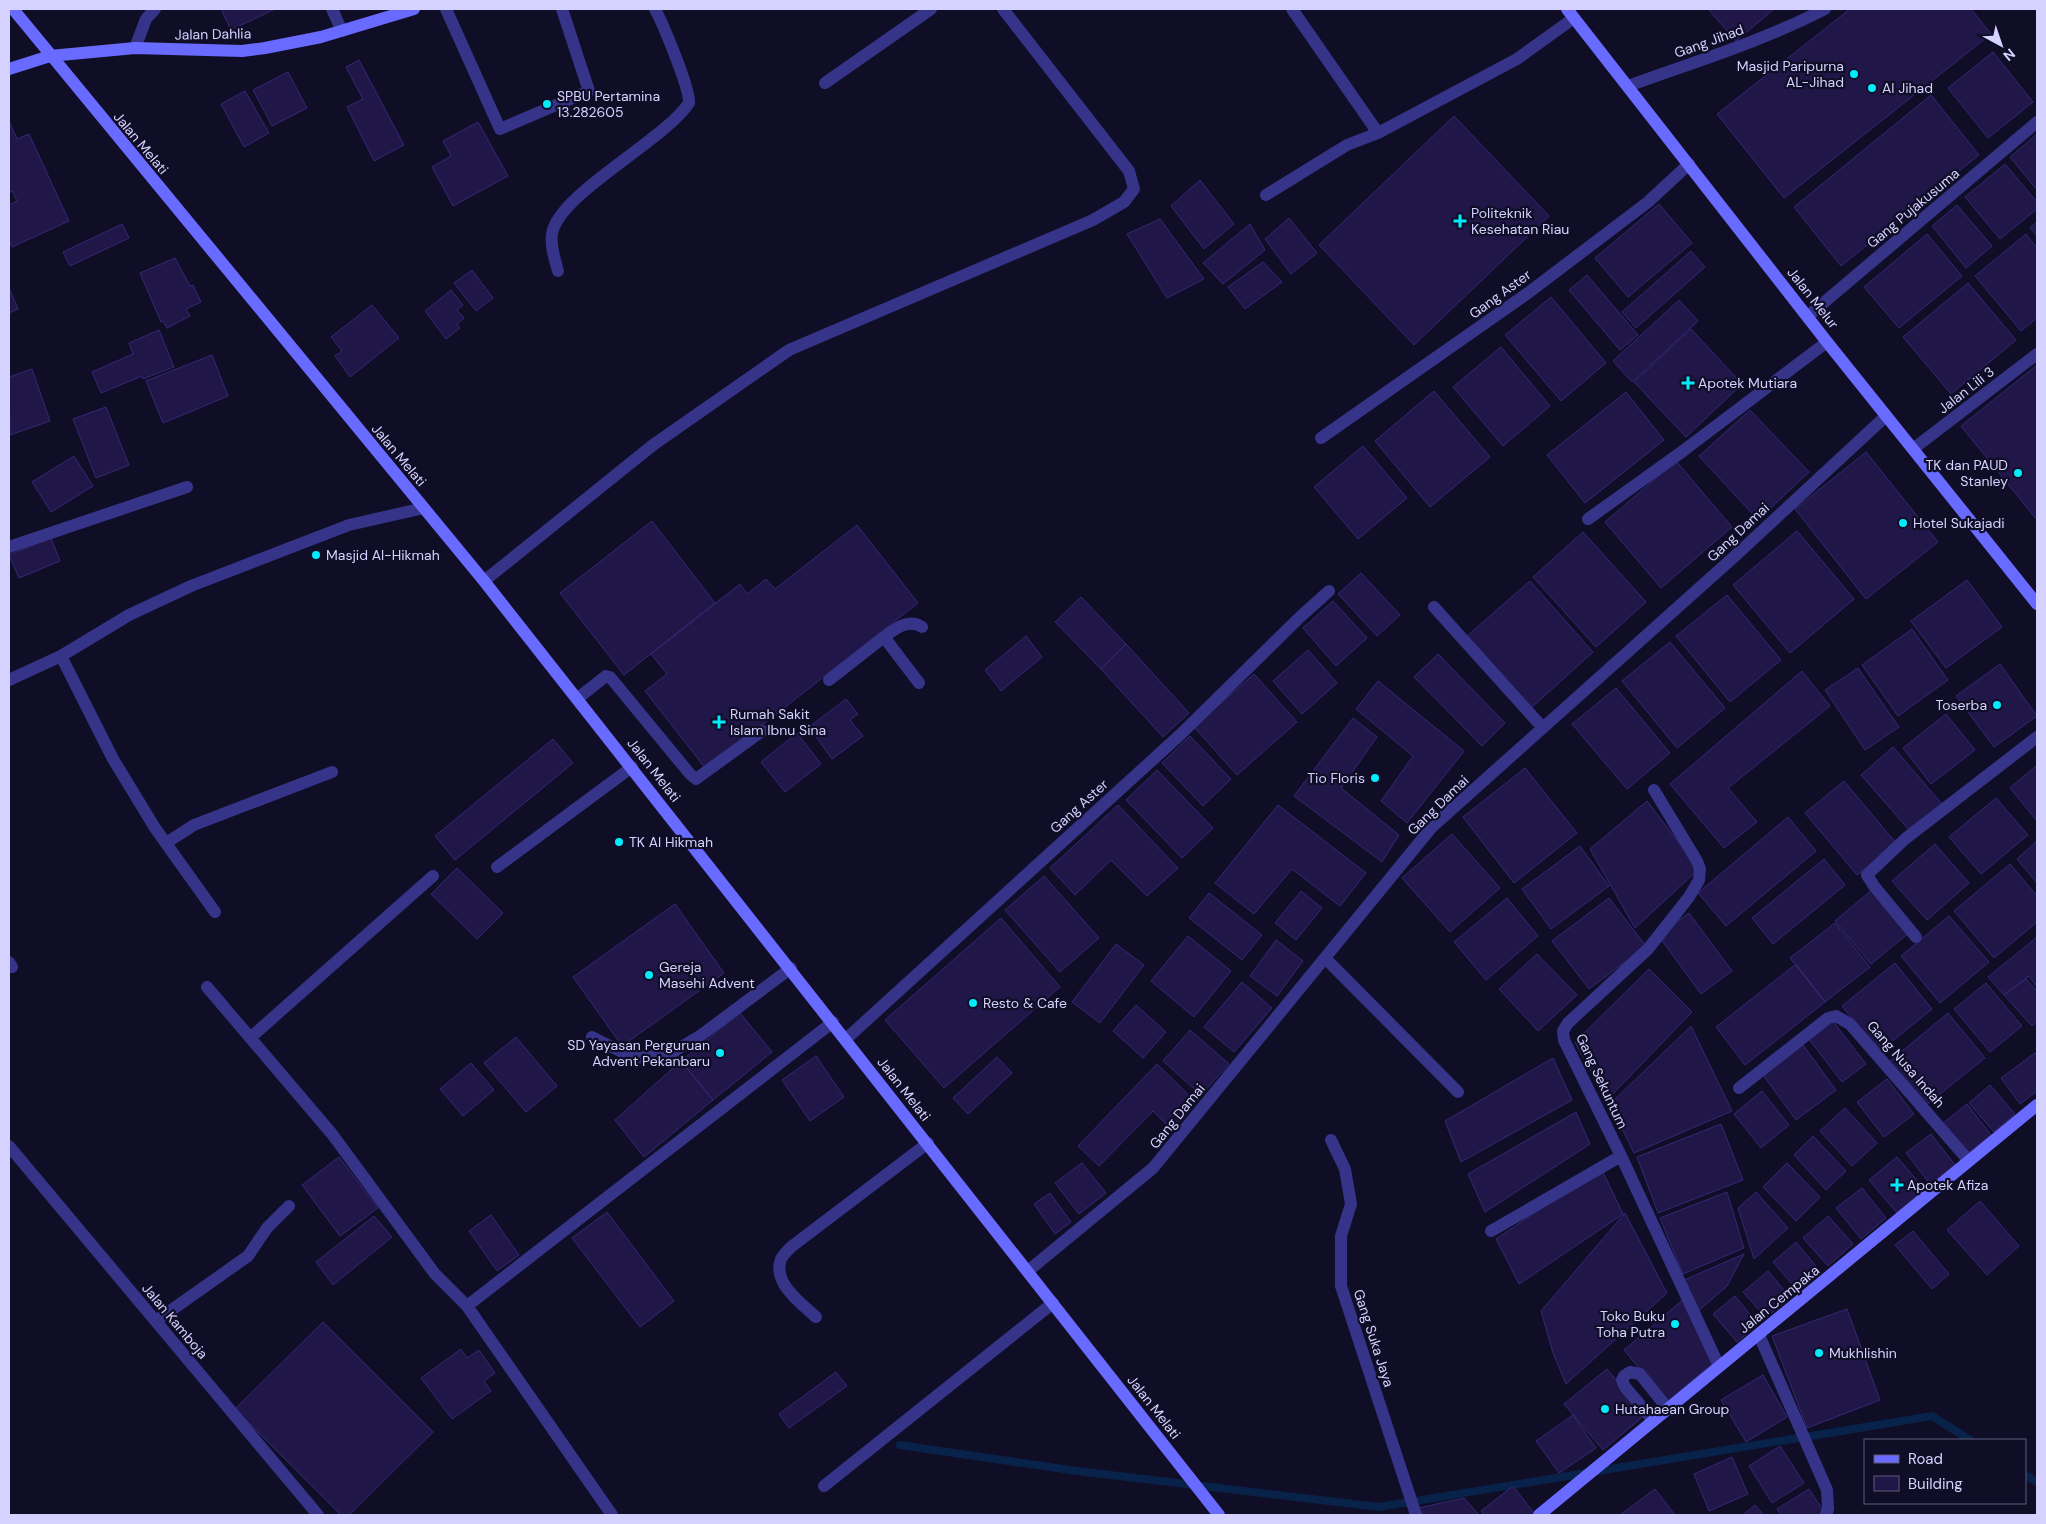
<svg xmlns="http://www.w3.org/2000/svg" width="2046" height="1524" viewBox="0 0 2046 1524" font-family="'DM Sans',sans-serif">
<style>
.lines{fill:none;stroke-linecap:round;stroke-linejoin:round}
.stream{stroke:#08224a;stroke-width:8}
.building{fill:#201748;stroke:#352876}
.lane{stroke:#353488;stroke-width:12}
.street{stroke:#353488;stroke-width:12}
.secondary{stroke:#696aff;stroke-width:12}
.poi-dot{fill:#00ecfd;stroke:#100d26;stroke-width:2}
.labels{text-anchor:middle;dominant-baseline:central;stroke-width:4.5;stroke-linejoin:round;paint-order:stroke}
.street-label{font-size:14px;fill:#d5d2ff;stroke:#100d26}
.poi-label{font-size:14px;fill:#d5d2ff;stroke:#100d26;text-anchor:start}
</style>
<rect width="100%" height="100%" fill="#100d26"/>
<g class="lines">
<!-- stream -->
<path class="stream" d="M 900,1445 L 1077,1471 L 1379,1507 L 1932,1416 L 1970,1440
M 2025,1475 L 2037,1482"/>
</g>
<!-- building -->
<path class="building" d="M 221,9 L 275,9 L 231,30 Z
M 1708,9 L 1774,9 L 1736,41 Z
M 1850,9 L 1971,9 L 1991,34 L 1784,198 L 1717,114 Z
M 1993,52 L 2033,102 L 1988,138 L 1948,88 Z
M 359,60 L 404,145 L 374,161 L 347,107 L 363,99 L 346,67 Z
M 288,72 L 307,108 L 272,126 L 253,90 Z
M 245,91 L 269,133 L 244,147 L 221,104 Z
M 1931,95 L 1979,155 L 1841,266 L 1794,207 Z
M 1454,116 L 1549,216 L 1414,345 L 1319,245 Z
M 9,121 L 17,139 L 29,134 L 69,221 L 12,247 L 9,240 L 9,205 L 17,201 L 12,191 L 9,193 Z
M 478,122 L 508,176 L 453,206 L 432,167 L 451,156 L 443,141 Z
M 2037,134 L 2037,190 L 2010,157 Z
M 2005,164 L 2037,202 L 2037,209 L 2000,239 L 1965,197 Z
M 1200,180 L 1234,224 L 1204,249 L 1171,206 Z
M 1659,204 L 1692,243 L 1628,297 L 1595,258 Z
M 1957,205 L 1992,246 L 1966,268 L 1932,226 Z
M 1289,218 L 1317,253 L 1291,274 L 1265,239 Z
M 1160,219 L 1204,279 L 1167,298 L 1127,234 Z
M 2037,222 L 2037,236 L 2030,228 Z
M 122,224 L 129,238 L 70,266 L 63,252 Z
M 1250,224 L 1265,250 L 1223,284 L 1203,263 Z
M 1927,234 L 1962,276 L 1899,328 L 1864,287 Z
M 2026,234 L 2037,248 L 2037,318 L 2021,331 L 1975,276 Z
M 1691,251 L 1705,267 L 1636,328 L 1622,312 Z
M 175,258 L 190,286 L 193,285 L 201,302 L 186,309 L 190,316 L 167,328 L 163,321 L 161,322 L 140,273 Z
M 1263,262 L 1282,282 L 1245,309 L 1228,287 Z
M 472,270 L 493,298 L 476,311 L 454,283 Z
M 1587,275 L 1638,335 L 1620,350 L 1569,290 Z
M 1968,283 L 2016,340 L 1951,394 L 1903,337 Z
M 9,288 L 18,309 L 9,313 Z
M 451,290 L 463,305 L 457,310 L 464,318 L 457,324 L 460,328 L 446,339 L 425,311 Z
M 1551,297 L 1606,363 L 1561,401 L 1505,335 Z
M 1679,300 L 1698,321 L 1632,382 L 1613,361 Z
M 372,305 L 399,338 L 350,377 L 335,356 L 342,351 L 331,337 Z
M 1691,329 L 1742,384 L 1686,437 L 1634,382 Z
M 159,330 L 174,367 L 143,379 L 142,376 L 101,393 L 92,372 L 133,354 L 129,343 Z
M 1501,347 L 1550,406 L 1503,446 L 1453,387 Z
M 212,355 L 228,396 L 163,423 L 146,381 Z
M 2037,365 L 2037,520 L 1961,426 Z
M 32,369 L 50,421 L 10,435 L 9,377 Z
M 1434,391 L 1490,457 L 1430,507 L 1375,441 Z
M 1626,392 L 1664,440 L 1585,503 L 1547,455 Z
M 106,407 L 129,465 L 96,478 L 73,419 Z
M 1750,410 L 1809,472 L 1758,520 L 1699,456 Z
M 1363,446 L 1407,498 L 1358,539 L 1314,487 Z
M 1866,452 L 1938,542 L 1866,599 L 1795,509 Z
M 74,456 L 93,486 L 51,512 L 32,482 Z
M 1676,461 L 1732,527 L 1661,588 L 1605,522 Z
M 652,521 L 715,603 L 624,675 L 560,593 Z
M 857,525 L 918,603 L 706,769 L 645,691 L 667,674 L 651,654 L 740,584 L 747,594 L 766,579 L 775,589 Z
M 1797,531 L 1854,599 L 1790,653 L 1733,585 Z
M 1583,532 L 1646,602 L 1596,647 L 1533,577 Z
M 51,538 L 60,561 L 19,578 L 9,555 Z
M 1361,573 L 1400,615 L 1377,636 L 1338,594 Z
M 1967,580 L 2002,627 L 1946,668 L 1911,621 Z
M 1530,581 L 1593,652 L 1531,708 L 1467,636 Z
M 1727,595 L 1781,660 L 1730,702 L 1676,636 Z
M 1081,597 L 1126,644 L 1101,669 L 1055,622 Z
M 1333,601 L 1367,638 L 1336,666 L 1303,628 Z
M 1912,629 L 1948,680 L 1898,716 L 1862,665 Z
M 1026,636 L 1042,657 L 1001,691 L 985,670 Z
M 1670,642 L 1725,708 L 1677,748 L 1622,681 Z
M 1126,644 L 1189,713 L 1163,737 L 1101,669 Z
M 1308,650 L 1337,683 L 1302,714 L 1273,681 Z
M 1438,654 L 1505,723 L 1482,746 L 1414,677 Z
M 2000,664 L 2037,716 L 1994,747 L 1956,696 Z
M 1858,668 L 1899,727 L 1865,750 L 1825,690 Z
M 1802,671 L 1830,706 L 1728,788 L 1757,822 L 1724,848 L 1670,784 Z
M 1254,674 L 1297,722 L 1237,775 L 1194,727 Z
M 1378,681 L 1464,751 L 1407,823 L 1381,801 L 1413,756 L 1356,709 Z
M 1616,688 L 1670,753 L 1627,789 L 1572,724 Z
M 846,699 L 858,714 L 850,720 L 863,736 L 832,759 L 809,727 Z
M 1946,714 L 1975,750 L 1931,784 L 1903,748 Z
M 1353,718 L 1377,737 L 1341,788 L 1399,835 L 1382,862 L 1294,796 Z
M 797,733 L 821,764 L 785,792 L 761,762 Z
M 1190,736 L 1231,779 L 1203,806 L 1162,763 Z
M 553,739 L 573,763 L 455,860 L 435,836 Z
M 1893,747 L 1942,804 L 1910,831 L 1861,775 Z
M 2037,765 L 2037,821 L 2010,788 Z
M 1525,768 L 1577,833 L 1514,883 L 1463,817 Z
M 1157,770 L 1213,828 L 1182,858 L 1126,800 Z
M 1844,781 L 1896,843 L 1857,875 L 1805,813 Z
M 1996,798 L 2028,835 L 1981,874 L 1949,837 Z
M 1647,801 L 1699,869 L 1635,928 L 1590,849 Z
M 1118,805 L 1178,868 L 1147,896 L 1111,860 L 1075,895 L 1050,868 Z
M 1278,805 L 1366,873 L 1340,906 L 1292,869 L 1254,914 L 1215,883 Z
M 1788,817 L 1816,851 L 1726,926 L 1698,893 Z
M 1452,834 L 1500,888 L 1450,932 L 1402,878 Z
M 2037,841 L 2037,883 L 2017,859 Z
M 1935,844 L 1969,883 L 1927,920 L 1892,881 Z
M 1580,846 L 1609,886 L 1551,929 L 1522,889 Z
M 1824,859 L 1845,885 L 1773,944 L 1752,918 Z
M 2010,864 L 2037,896 L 2037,922 L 1994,958 L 1954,911 Z
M 457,868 L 503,913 L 477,939 L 431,894 Z
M 1044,876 L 1099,938 L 1060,972 L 1005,910 Z
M 1873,889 L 1910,932 L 1871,964 L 1835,921 Z
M 1301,891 L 1322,908 L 1296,940 L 1275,923 Z
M 1209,893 L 1262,935 L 1242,960 L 1189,918 Z
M 1507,898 L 1538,936 L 1486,980 L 1454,942 Z
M 1609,898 L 1646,946 L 1589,989 L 1552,941 Z
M 675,904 L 724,973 L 622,1046 L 573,977 Z
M 1689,913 L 1732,971 L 1701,994 L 1658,935 Z
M 1949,916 L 1989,962 L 1940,1003 L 1901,956 Z
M 1001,918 L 1060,987 L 944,1088 L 885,1020 Z
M 1835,923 L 1870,967 L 1825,1002 L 1790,958 Z
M 1188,936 L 1231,971 L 1194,1017 L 1151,981 Z
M 2037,937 L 2037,987 L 2029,976 L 2004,995 L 1988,977 Z
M 1276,940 L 1303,961 L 1277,996 L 1250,976 Z
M 1116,944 L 1144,965 L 1100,1023 L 1072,1002 Z
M 1537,954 L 1577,995 L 1538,1031 L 1499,989 Z
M 1895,963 L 1932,1009 L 1879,1052 L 1842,1006 Z
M 1796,964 L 1825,1002 L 1745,1065 L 1716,1027 Z
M 1649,969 L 1692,1012 L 1607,1100 L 1575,1042 Z
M 2026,979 L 2037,991 L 2037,1022 L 2032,1026 L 2004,995 Z
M 1242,982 L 1272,1008 L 1234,1052 L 1204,1027 Z
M 1986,983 L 2022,1026 L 1990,1052 L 1954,1009 Z
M 1136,1005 L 1166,1032 L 1143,1058 L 1113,1031 Z
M 740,1013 L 772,1052 L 713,1100 L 681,1061 Z
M 1948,1013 L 1985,1058 L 1925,1106 L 1889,1062 Z
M 1832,1020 L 1866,1064 L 1842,1082 L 1808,1038 Z
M 1691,1026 L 1732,1111 L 1634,1153 L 1610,1104 Z
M 1190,1030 L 1229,1064 L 1201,1095 L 1163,1061 Z
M 516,1037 L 557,1086 L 526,1112 L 484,1063 Z
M 1803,1045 L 1836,1090 L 1796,1120 L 1763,1075 Z
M 2035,1053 L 2037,1056 L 2037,1091 L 2020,1104 L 2001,1078 Z
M 816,1056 L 844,1097 L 810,1121 L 782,1080 Z
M 997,1057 L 1012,1073 L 968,1114 L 953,1098 Z
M 1553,1058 L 1572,1100 L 1461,1162 L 1445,1121 Z
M 681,1061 L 713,1100 L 644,1157 L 615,1120 Z
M 471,1063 L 494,1090 L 463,1116 L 440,1089 Z
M 1157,1064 L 1196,1102 L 1172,1130 L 1153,1111 L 1099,1166 L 1078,1146 Z
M 1887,1079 L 1914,1114 L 1884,1137 L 1857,1102 Z
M 1990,1085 L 2015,1114 L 1994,1132 L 1969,1103 Z
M 1762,1091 L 1789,1125 L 1761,1148 L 1734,1114 Z
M 1967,1104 L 1991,1135 L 1966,1155 L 1942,1124 Z
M 1845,1108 L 1877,1143 L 1852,1166 L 1820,1131 Z
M 1576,1112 L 1590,1144 L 1485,1212 L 1468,1174 Z
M 1721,1124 L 1743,1180 L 1658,1213 L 1637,1157 Z
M 1931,1134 L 1955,1165 L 1930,1184 L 1906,1153 Z
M 1813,1136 L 1846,1171 L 1826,1190 L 1794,1155 Z
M 339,1157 L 378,1208 L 340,1236 L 302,1185 Z
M 1897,1157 L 1925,1190 L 1897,1213 L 1869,1180 Z
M 1082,1163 L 1106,1193 L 1079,1214 L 1055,1183 Z
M 1787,1163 L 1820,1197 L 1796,1221 L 1763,1187 Z
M 1601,1168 L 1623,1214 L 1519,1284 L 1496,1239 Z
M 1862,1188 L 1886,1218 L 1861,1239 L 1836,1208 Z
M 1727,1192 L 1744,1248 L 1683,1274 L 1660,1218 Z
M 1756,1192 L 1788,1228 L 1754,1259 L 1738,1208 Z
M 1050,1193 L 1071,1222 L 1055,1234 L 1034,1204 Z
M 1980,1201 L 2019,1246 L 1987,1275 L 1947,1230 Z
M 607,1212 L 674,1301 L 640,1327 L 572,1238 Z
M 1625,1213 L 1667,1293 L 1566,1384 L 1553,1353 L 1541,1311 Z
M 491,1215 L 519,1255 L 497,1271 L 469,1231 Z
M 374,1216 L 392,1237 L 333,1285 L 316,1262 Z
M 1828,1216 L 1853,1244 L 1828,1266 L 1803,1238 Z
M 1913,1231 L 1949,1274 L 1932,1289 L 1895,1245 Z
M 1796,1242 L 1821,1272 L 1798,1291 L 1773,1262 Z
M 1744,1254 L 1727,1286 L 1696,1313 L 1684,1280 Z
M 1768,1271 L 1790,1297 L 1766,1318 L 1743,1292 Z
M 1735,1296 L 1758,1324 L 1737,1342 L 1713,1314 Z
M 1685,1298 L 1713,1363 L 1667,1402 L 1624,1350 Z
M 1847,1309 L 1880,1400 L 1807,1428 L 1772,1336 Z
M 323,1322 L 433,1432 L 349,1515 L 341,1515 L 235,1409 Z
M 461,1349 L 467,1358 L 479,1350 L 495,1373 L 484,1381 L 491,1391 L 452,1419 L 421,1378 Z
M 1607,1369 L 1645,1415 L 1603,1450 L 1564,1404 Z
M 836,1372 L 847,1386 L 789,1428 L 779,1414 Z
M 1763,1375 L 1787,1417 L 1746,1442 L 1721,1400 Z
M 1573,1415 L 1596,1448 L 1559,1473 L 1536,1441 Z
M 1780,1446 L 1804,1483 L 1772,1503 L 1749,1466 Z
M 1732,1457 L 1748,1494 L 1709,1511 L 1694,1474 Z
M 1513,1486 L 1534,1513 L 1531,1515 L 1485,1515 L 1481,1511 Z
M 1655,1489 L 1675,1515 L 1620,1515 Z
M 1809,1489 L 1824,1512 L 1818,1515 L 1781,1515 L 1777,1509 Z
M 1464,1498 L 1479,1515 L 1422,1515 L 1419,1508 Z
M 1755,1505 L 1764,1515 L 1743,1515 Z"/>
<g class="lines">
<!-- lane -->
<path class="lane" d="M 446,9 L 500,129 L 589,91 L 562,9
M 1292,9 L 1378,133
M 1266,195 L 1347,145 L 1378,133 L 1517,59 L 1574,18
M 884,637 C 895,629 908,618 922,627
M 829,680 L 884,637 L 919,683
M 578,698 L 606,676 L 610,677 L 690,774 L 696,779 L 762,731
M 592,1037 L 634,1058 L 668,1055 L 700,1036 L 791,968
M 1653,1420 L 1625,1387 L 1622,1380 L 1624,1376 L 1630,1372 L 1640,1374 L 1668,1409"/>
<!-- street -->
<path class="street" d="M 332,9 L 342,31
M 135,48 L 146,19 L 155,9
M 825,83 L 931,9
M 1628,86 C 1694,62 1763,41 1825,9
M 558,271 C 555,260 550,245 552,234 C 558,194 664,141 689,103 C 690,88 663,24 655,9
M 1808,316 L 2037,122
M 1321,438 L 1528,293 L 1648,202 L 1689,164
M 1913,449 L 2037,354
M 1588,519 L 1683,451 L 1827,342
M 9,547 L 187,487
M 484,581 L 653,445 L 789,350 L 1093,220 L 1124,202 L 1134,189 L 1129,171 L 1003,9
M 1434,607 L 1543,728
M 61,656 L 113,759 L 155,828 L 215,912
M 9,680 L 61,656 L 129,615 L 191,586 L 349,525 L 424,508
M 1654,790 L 1697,861 L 1700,869 L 1699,880 L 1689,897 L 1648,949 L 1568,1023 L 1563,1031 L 1564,1040 L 1621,1156 L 1719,1366
M 166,843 L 194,825 L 332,772
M 497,867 L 632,767
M 1916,937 L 1874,886 L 1867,875 L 1905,839 L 2037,737
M 1325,958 L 1458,1092
M 9,962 L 12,967
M 207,987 L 332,1134 L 435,1274 L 467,1306 L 612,1515
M 250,1038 L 433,876
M 846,1039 L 1181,734 L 1300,617 L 1329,591
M 1739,1088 L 1828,1018 L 1836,1016 L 1850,1024 L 1969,1161
M 1331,1140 L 1345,1169 L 1351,1204 L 1341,1236 L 1341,1286 L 1416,1515
M 9,1146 L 318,1515
M 1491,1231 L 1621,1156
M 1028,1271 L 1153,1168 L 1432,827 L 1735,556 L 1886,416
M 467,1306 L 833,1022
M 816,1317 C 801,1303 772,1283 781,1259 C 783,1255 788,1250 791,1247 L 928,1143
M 156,1321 L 248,1256 L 267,1228 L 289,1206
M 1759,1335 L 1827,1490 L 1828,1509 L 1826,1515
M 824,1486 L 1053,1303"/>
<!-- secondary -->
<path class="secondary" d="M 13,9 L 484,581 L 1219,1515
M 1567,9 L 1827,342 L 2037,604
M 9,69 L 50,56 L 135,48 L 242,51 L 265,48 L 321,37 L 414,9
M 1539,1515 L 2037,1105"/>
</g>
<!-- markers -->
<g class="poi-dot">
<circle cx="1854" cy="74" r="5"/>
<circle cx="1872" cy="88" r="5"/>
<circle cx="547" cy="104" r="5"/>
<path d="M1457.5 213.5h5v5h5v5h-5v5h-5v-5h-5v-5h5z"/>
<path d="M1685.5 375.5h5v5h5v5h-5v5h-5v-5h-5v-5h5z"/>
<circle cx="2018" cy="473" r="5"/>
<circle cx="1903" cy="523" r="5"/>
<circle cx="316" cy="555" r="5"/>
<circle cx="1997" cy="705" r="5"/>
<path d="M716.5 714.5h5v5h5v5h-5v5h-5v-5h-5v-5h5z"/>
<circle cx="1375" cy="778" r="5"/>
<circle cx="619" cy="842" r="5"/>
<circle cx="649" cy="975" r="5"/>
<circle cx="973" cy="1003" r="5"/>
<circle cx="720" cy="1053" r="5"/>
<path d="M1894.5 1177.5h5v5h5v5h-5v5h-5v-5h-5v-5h5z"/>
<circle cx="1675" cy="1324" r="5"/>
<circle cx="1819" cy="1353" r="5"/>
<circle cx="1605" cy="1409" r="5"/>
</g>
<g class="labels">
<!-- street labels -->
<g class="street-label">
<text transform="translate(213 34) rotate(-1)">Jalan Dahlia</text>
<text transform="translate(1709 41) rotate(-20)">Gang Jihad</text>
<text transform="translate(141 143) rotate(50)">Jalan Melati</text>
<text transform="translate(1913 208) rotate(-40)">Gang Pujakusuma</text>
<text transform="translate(1500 294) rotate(-36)">Gang Aster</text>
<text transform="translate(1813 298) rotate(52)">Jalan Melur</text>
<text transform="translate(1966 390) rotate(-38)">Jalan Lili 3</text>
<text transform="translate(399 455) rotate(50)">Jalan Melati</text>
<text transform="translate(1738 532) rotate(-43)">Gang Damai</text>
<text transform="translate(654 770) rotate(52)">Jalan Melati</text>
<text transform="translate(1438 805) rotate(-44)">Gang Damai</text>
<text transform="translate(1079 806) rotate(-42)">Gang Aster</text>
<text transform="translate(1906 1064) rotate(49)">Gang Nusa Indah</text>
<text transform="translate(1602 1081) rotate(65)">Gang Sekuntum</text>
<text transform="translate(904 1089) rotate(52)">Jalan Melati</text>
<text transform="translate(1177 1116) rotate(-51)">Gang Damai</text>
<text transform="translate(1779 1299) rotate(-39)">Jalan Cempaka</text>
<text transform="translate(175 1321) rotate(50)">Jalan Kamboja</text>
<text transform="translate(1374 1338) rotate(72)">Gang Suka Jaya</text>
<text transform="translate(1154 1407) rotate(52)">Jalan Melati</text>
</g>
<!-- poi labels -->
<g class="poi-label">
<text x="1844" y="66" text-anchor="end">Masjid Paripurna<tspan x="1844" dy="16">AL-Jihad</tspan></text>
<text x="1882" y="88">Al Jihad</text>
<text x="557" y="96">SPBU Pertamina<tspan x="557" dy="16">13.282605</tspan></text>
<text x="1471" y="213">Politeknik<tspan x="1471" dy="16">Kesehatan Riau</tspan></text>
<text x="1698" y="383">Apotek Mutiara</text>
<text x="2008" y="465" text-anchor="end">TK dan PAUD<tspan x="2008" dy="16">Stanley</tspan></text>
<text x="1913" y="523">Hotel Sukajadi</text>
<text x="326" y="555">Masjid Al-Hikmah</text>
<text x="1987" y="705" text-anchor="end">Toserba</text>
<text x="730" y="714">Rumah Sakit<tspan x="730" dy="16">Islam Ibnu Sina</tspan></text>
<text x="1365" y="778" text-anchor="end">Tio Floris</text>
<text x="629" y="842">TK Al Hikmah</text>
<text x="659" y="967">Gereja<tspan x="659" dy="16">Masehi Advent</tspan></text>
<text x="983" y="1003">Resto &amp; Cafe</text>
<text x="710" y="1045" text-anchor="end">SD Yayasan Perguruan<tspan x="710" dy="16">Advent Pekanbaru</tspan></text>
<text x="1907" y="1185">Apotek Afiza</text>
<text x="1665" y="1316" text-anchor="end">Toko Buku<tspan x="1665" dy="16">Toha Putra</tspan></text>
<text x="1829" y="1353">Mukhlishin</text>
<text x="1615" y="1409">Hutahaean Group</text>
</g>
</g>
<!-- border -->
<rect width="2046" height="1524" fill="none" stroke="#d5d2ff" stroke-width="20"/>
<!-- legend -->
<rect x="1864" y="1439" width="162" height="65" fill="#100d26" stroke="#5f5c7d"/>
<rect x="1874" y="1455" width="25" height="8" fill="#696aff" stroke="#5f5c7d"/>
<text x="1908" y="1464" font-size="15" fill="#d5d2ff">Road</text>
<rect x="1874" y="1476" width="25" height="15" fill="#201748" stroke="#5f5c7d"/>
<text x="1908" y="1489" font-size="15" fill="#d5d2ff">Building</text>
<!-- north arrow -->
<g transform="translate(2001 45) rotate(140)" stroke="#100d26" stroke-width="4" paint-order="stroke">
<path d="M0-4L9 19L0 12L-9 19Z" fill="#d5d2ff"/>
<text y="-8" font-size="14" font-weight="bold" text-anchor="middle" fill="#d5d2ff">N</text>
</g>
</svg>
